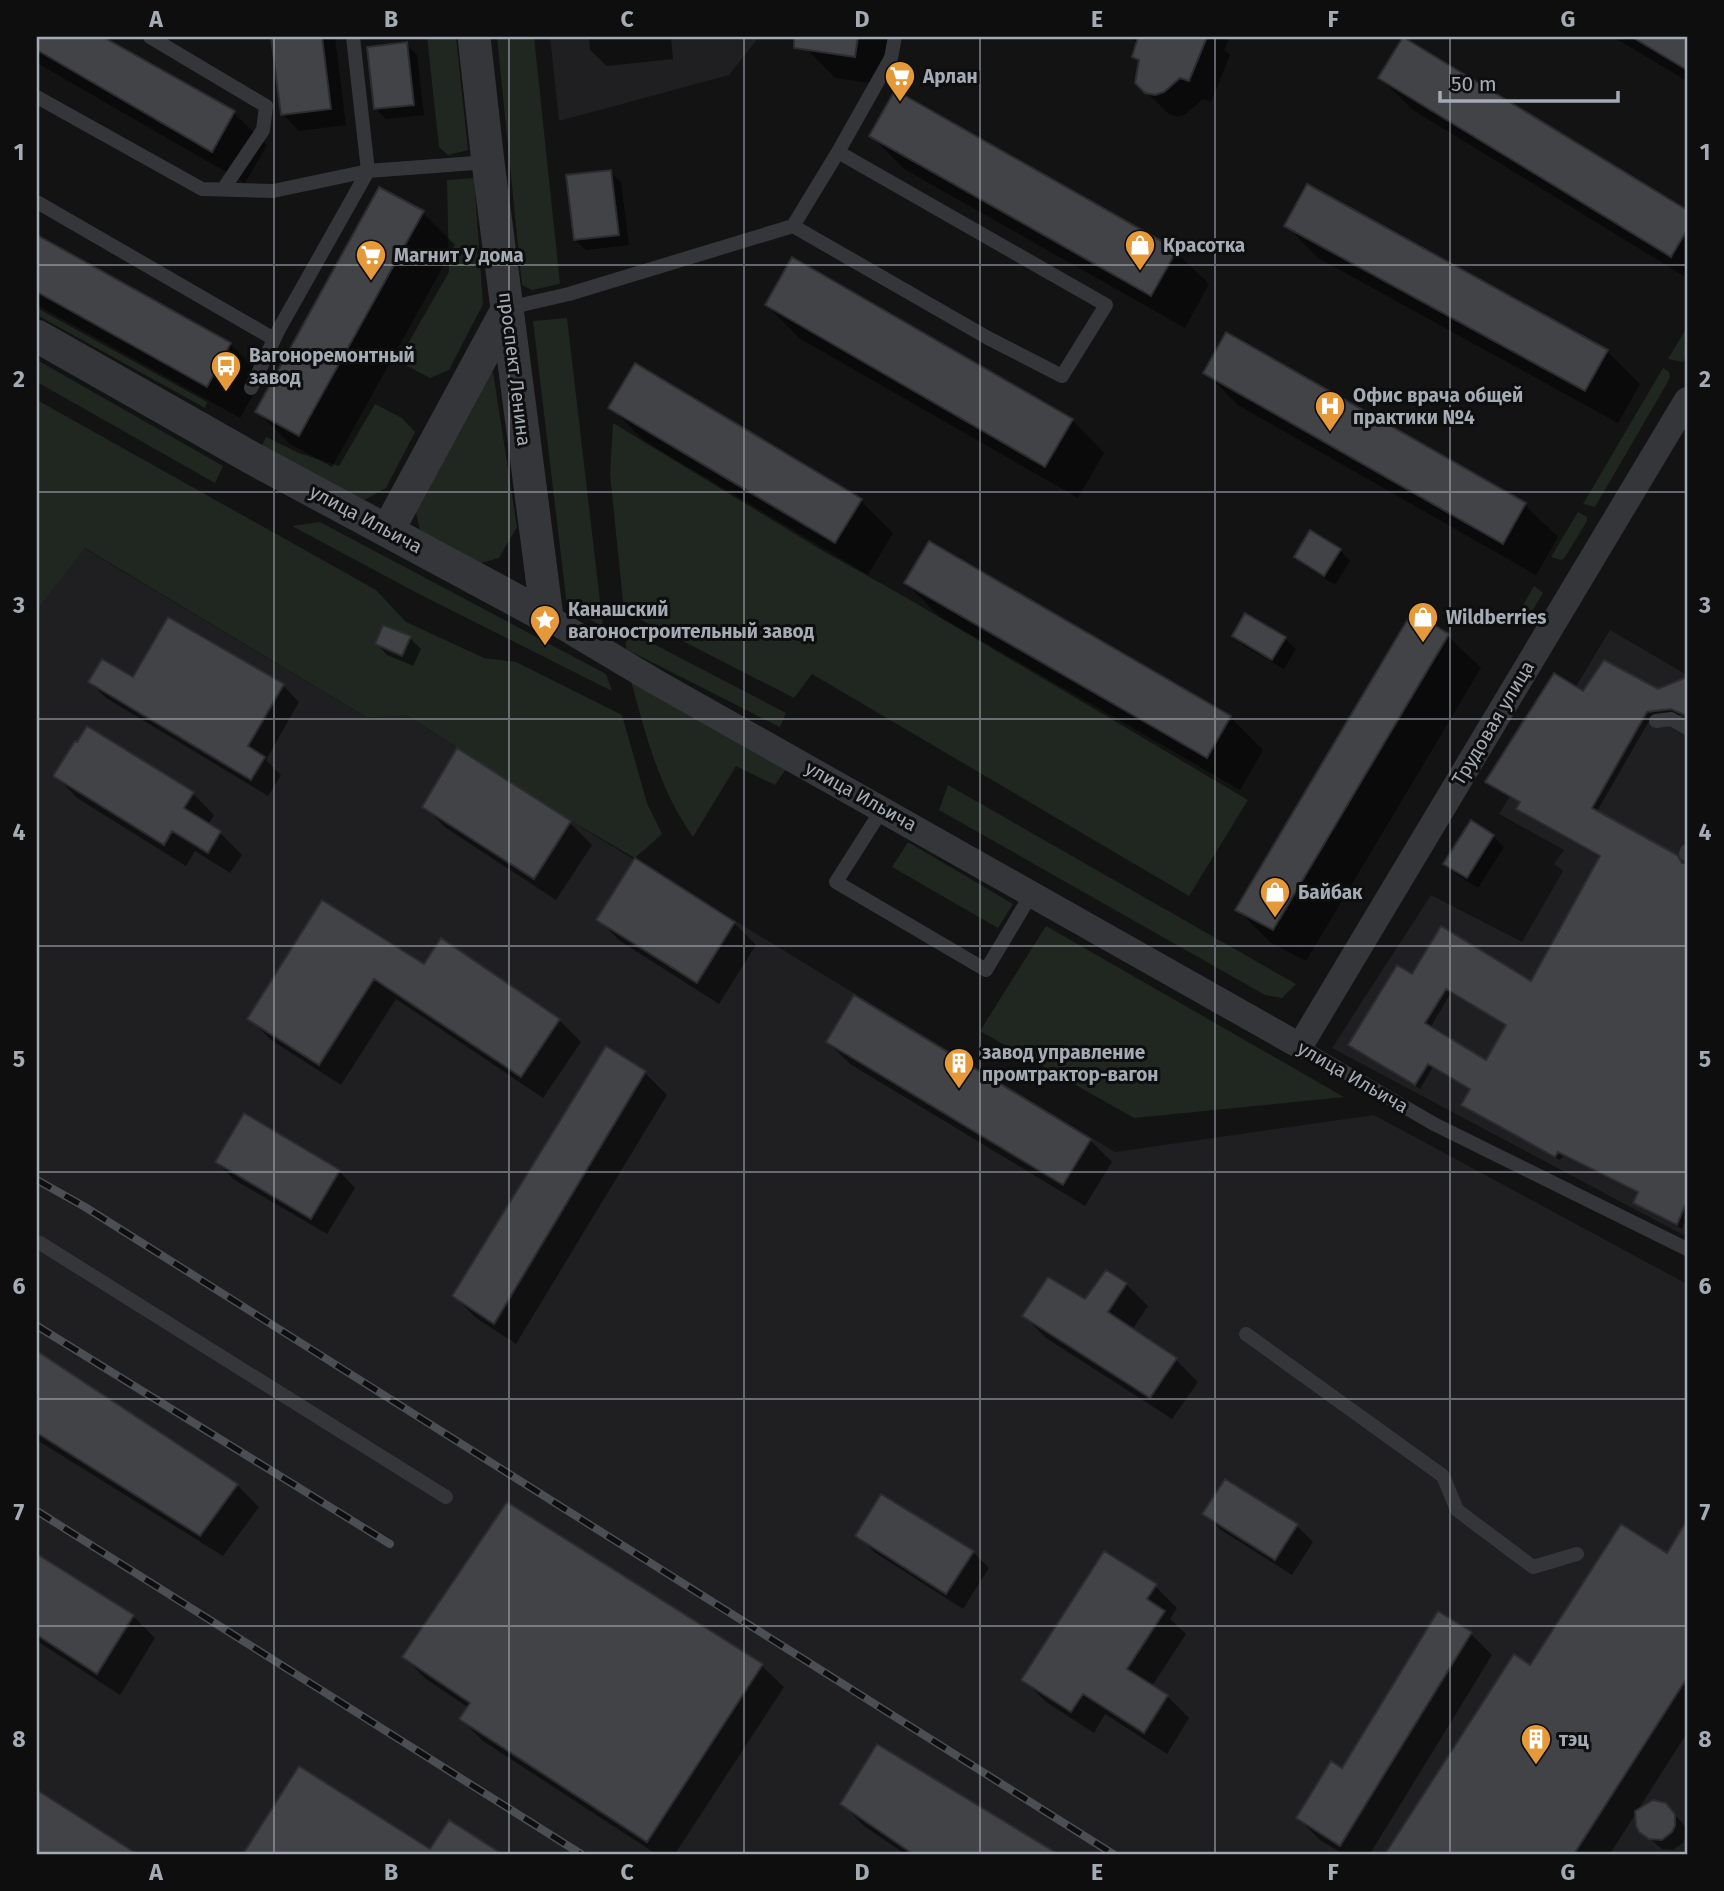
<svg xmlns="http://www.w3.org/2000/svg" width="1724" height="1891" viewBox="0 0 1724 1891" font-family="'Fira Sans',sans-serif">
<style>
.built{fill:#1f1f21}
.green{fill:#1f2720}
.shadow{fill:#0007;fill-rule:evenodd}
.building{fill:#424347;stroke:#2d2d30;stroke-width:2;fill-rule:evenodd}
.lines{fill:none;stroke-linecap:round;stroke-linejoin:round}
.service{stroke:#343639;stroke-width:14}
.minor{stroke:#343639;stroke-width:26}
.tertiary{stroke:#343639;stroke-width:33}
.rail-casing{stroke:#4b4e52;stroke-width:8}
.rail{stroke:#0e0e0f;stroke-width:5;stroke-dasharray:16;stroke-linecap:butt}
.grid{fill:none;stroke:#a5abb4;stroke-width:2;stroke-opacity:0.55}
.labels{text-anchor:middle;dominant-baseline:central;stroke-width:6;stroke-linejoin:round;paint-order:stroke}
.poi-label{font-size:19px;font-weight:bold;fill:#a5abb4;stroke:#0e0e0f;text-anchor:start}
.street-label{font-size:19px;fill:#a5abb4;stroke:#0e0e0f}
.neatline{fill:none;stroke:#a5abb4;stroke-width:2.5}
.grid-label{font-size:23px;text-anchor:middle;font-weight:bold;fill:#a5abb4}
</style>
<rect width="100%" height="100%" fill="#131314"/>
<!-- built -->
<path class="built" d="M 550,37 L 759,37 L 729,75 L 559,121 Z
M 84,548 L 368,718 L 407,715 L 571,821 L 1115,1152 L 1374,1115 L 1687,1284 L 1687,1854 L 37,1854 L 37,610 Z
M 1610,630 L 1687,675 L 1687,1237 L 1332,1048 L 1431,895 L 1522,942 L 1563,871 L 1554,864 L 1564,850 L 1499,814 Z"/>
<!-- green -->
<path class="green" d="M 427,37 L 456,37 L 468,150 L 448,155 L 439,147 Z
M 497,37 L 534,37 L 560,284 L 532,290 L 522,285 Z
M 474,178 L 483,304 L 449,370 L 430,378 L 398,361 L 449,272 L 447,180 Z
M 37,308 L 207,402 L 205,408 L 37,315 Z
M 567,318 L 598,584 L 603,627 L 567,606 L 533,321 Z
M 1687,327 L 1687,354 L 1683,362 L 1668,359 Z
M 37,360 L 223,466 L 215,483 L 37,382 Z
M 1663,368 L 1669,372 L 1670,377 L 1666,385 L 1595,507 L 1583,504 Z
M 493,372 L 517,527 L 499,558 L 477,564 L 421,534 L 416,513 L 485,379 Z
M 37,400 L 376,590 L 406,622 L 484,658 L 516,662 L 622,715 L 647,803 L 662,834 L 635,858 L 571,821 L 407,715 L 368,718 L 85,548 L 37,610 Z
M 375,404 L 402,418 L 415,432 L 386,488 L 357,504 L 260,449 L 266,437 L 299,453 L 339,466 Z
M 613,423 L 823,551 L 907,598 L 1248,800 L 1189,896 L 812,674 L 794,698 L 624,611 L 610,474 Z
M 1578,512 L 1587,517 L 1587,521 L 1565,557 L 1562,560 L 1551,557 Z
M 320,522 L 606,674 L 612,691 L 419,594 L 292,526 Z
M 1534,586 L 1543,593 L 1523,626 L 1512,625 Z
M 625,629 L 786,713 L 780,727 L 626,649 Z
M 631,681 L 786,769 L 775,785 L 736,766 L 693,837 C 659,788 647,739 631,681 Z
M 948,785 L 1296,984 L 1282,998 L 1265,995 L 939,810 Z
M 908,842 L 1013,904 L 998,928 L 892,867 Z
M 1046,926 L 1344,1097 L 1134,1118 L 980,1031 Z"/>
<!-- shadow -->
<path class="shadow" d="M 37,37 L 100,37 L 234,113 L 267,145 L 245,183 L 37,63 Z
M 273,37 L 335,37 L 346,125 L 299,131 L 283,114 Z
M 589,37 L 671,37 L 673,59 L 607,66 L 590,50 Z
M 808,37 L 890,37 L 883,85 L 835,78 L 807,49 Z
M 1135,37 L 1230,37 L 1224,50 L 1230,55 L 1211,102 L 1203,99 L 1186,114 L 1178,117 L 1169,114 L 1137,83 L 1140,62 L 1134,56 L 1137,45 L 1134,40 Z
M 1613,37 L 1687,37 L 1687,81 Z
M 1404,39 L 1687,212 L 1687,278 L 1413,110 L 1380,78 Z
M 406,44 L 417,55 L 424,115 L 386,119 L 376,109 Z
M 896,93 L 1176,252 L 1209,284 L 1185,328 L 904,169 L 872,136 Z
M 610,172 L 621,182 L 629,245 L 586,250 L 575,240 Z
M 423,213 L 455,245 L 332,467 L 290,444 L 257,411 Z
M 1286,225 L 1607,351 L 1640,384 L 1618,423 L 1318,258 Z
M 37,237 L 230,344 L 263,377 L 240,418 L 37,305 Z
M 767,305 L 1072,420 L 1104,453 L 1078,498 L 799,338 Z
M 1227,335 L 1525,505 L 1558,537 L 1536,575 L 1238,405 L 1205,372 Z
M 611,407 L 860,500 L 893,533 L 868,575 L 643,440 Z
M 929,543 L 1230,717 L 1263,750 L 1240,790 L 939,616 L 906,583 Z
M 1340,550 L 1350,561 L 1335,585 L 1307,567 L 1296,557 Z
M 1413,614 L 1448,636 L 1481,668 L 1306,961 L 1270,942 L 1238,910 Z
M 1234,636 L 1285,639 L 1296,649 L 1284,669 L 1244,646 Z
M 410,638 L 421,649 L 413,666 L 387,655 L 377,644 Z
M 133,680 L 283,685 L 299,702 L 266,760 L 281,775 L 268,796 L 106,698 L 90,682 Z
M 1680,682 L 1687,686 L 1687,718 L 1682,715 L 1652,716 L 1596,813 L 1683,865 L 1687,865 L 1687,1216 L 1682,1229 L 1640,1208 L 1635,1203 L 1639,1194 L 1563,1156 L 1560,1160 L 1468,1110 L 1463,1105 L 1472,1090 L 1433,1067 L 1420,1089 L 1351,1045 L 1412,977 L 1531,983 L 1601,858 L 1523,814 L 1518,809 L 1521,803 L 1488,782 L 1584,693 L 1658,691 ZM 1451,993 L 1507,1026 L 1487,1063 L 1430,1028 Z
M 458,750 L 570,823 L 592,845 L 556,900 L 446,828 L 424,806 Z
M 56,776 L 192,793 L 214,815 L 208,825 L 220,833 L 242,855 L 230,873 L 195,851 L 186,866 L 77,798 Z
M 1493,836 L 1504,847 L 1478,888 L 1456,874 L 1446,864 Z
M 635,861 L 734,923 L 756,945 L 719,1004 L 620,941 L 598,919 Z
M 322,902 L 424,967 L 559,1020 L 581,1042 L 543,1098 L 396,999 L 341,1085 L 271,1040 L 249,1018 Z
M 828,1042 L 1090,1140 L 1112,1162 L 1085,1206 L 850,1064 Z
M 606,1049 L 645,1073 L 667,1095 L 516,1344 L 476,1318 L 454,1296 Z
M 217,1162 L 339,1171 L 355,1188 L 327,1234 L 233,1179 Z
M 1126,1284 L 1148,1306 L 1132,1330 L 1176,1360 L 1198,1382 L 1172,1419 L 1046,1338 L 1024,1316 L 1085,1301 Z
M 37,1354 L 237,1485 L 259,1507 L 223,1556 L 37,1440 Z
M 1204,1514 L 1297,1526 L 1313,1542 L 1292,1575 L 1221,1530 Z
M 1687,1524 L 1687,1733 L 1610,1854 L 1387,1854 L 1514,1656 L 1531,1667 L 1667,1555 Z
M 858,1535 L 973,1552 L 989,1568 L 963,1609 L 874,1552 Z
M 37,1556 L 133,1616 L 155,1638 L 120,1695 L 37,1641 Z
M 1155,1586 L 1177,1608 L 1170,1619 L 1186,1634 L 1152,1686 L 1167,1696 L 1189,1718 L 1167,1754 L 1105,1714 L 1094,1733 L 1046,1702 L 1024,1680 Z
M 1470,1633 L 1492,1655 L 1370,1854 L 1343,1854 L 1320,1840 L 1298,1818 Z
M 404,1657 L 762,1666 L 784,1687 L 675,1854 L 656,1854 L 483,1741 L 461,1719 L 469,1708 L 426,1679 Z
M 877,1747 L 1054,1854 L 905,1854 L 864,1826 L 842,1804 Z
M 300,1768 L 431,1852 L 449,1823 L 499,1854 L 245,1854 Z
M 37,1792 L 134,1854 L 37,1854 Z
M 1666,1805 L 1685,1826 L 1685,1838 L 1683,1843 L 1673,1850 L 1662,1849 L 1641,1831 Z"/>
<!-- building -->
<path class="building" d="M 37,37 L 103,37 L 235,111 L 212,152 L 37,50 Z
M 271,37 L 322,37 L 331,109 L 281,115 Z
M 794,37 L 858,37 L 855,57 L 794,48 Z
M 1138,37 L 1207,37 L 1189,81 L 1180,78 L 1164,92 L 1155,95 L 1145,93 L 1135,83 L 1139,60 L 1132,57 Z
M 1403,37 L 1687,210 L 1687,230 L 1671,257 L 1378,78 Z
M 1632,37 L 1687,37 L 1687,70 Z
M 407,42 L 414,105 L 374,109 L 367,47 Z
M 895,90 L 1177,250 L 1151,296 L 869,136 Z
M 611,170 L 619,235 L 574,240 L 566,175 Z
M 1307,184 L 1608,350 L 1585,391 L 1284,226 Z
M 379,187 L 424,211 L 299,436 L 255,412 Z
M 37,235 L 231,343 L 207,387 L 37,292 Z
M 792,257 L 1073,419 L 1045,467 L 765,305 Z
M 1226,332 L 1526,503 L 1503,544 L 1203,373 Z
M 635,363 L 862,499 L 835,543 L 608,408 Z
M 1310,530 L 1341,549 L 1324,576 L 1294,557 Z
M 929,541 L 1231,716 L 1207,758 L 904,583 Z
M 1412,612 L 1449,634 L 1273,930 L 1235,910 Z
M 1245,613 L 1286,637 L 1272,660 L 1232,636 Z
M 168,617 L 284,684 L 248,746 L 265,757 L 251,780 L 88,682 L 102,659 L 133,677 Z
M 383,625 L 411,636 L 402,656 L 375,644 Z
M 1604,660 L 1658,689 L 1687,677 L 1687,716 L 1671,709 L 1647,712 L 1592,808 L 1677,855 L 1682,863 L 1687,863 L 1687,1201 L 1677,1225 L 1633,1203 L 1638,1192 L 1558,1152 L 1555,1157 L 1461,1105 L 1470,1089 L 1428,1064 L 1415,1085 L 1348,1045 L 1397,965 L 1412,974 L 1441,926 L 1531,981 L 1600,856 L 1516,809 L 1520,802 L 1485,782 L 1554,673 L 1583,691 ZM 1446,989 L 1506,1025 L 1486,1060 L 1425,1023 Z
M 87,726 L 194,792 L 184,808 L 221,831 L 208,853 L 172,831 L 164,845 L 53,776 L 75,741 L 77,742 Z
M 457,748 L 571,821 L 534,879 L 422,807 Z
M 1471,820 L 1494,835 L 1467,878 L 1443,864 Z
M 635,858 L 735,922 L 697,983 L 596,920 Z
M 322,900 L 424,964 L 441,938 L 560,1019 L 521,1077 L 374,979 L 319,1065 L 247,1019 Z
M 854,995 L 1091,1139 L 1063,1185 L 826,1042 Z
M 606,1046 L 646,1071 L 494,1324 L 452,1296 Z
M 244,1113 L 340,1170 L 311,1219 L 215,1162 Z
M 1106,1270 L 1127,1283 L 1108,1312 L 1177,1358 L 1150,1398 L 1022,1316 L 1048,1277 L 1085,1299 Z
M 37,1351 L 238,1484 L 200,1536 L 37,1433 Z
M 1225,1479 L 1298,1524 L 1275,1560 L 1202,1514 Z
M 881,1494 L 974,1551 L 946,1594 L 855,1536 Z
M 507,1502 L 763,1664 L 647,1842 L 459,1719 L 470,1703 L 402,1657 Z
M 1687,1520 L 1687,1678 L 1574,1854 L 1385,1854 L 1514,1654 L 1530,1665 L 1621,1524 L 1667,1553 Z
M 1104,1551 L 1157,1584 L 1147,1599 L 1165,1611 L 1127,1669 L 1168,1695 L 1144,1733 L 1083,1694 L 1071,1712 L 1021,1680 Z
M 37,1554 L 134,1615 L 97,1674 L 37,1635 Z
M 1438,1611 L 1472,1632 L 1340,1846 L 1296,1818 L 1331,1761 L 1342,1768 Z
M 877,1744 L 1058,1854 L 913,1854 L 840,1804 Z
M 299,1766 L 430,1849 L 449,1820 L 502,1854 L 243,1854 Z
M 37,1790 L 137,1854 L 37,1854 Z
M 1653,1800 L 1666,1803 L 1675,1814 L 1675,1826 L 1672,1832 L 1662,1840 L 1649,1839 L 1639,1832 L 1636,1826 L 1635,1811 Z"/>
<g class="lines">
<!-- service -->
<path class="service" d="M 150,37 L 266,106 L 263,130 L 224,188
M 37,97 L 202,189 L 273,191 L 368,171 L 488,162
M 838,152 L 891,58 L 895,37
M 37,202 L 274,339
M 508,308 L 569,294 L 793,226 L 988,338 L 1062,376 L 1106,305 L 838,152 L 793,226
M 251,388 L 279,329 L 368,171 L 353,37
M 1656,721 L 1671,719 L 1687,728
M 883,808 L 836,882 L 986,970 L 1032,893
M 1686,854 L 1687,851
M 1300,1046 L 1434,1124 L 1687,1249
M 40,1243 L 446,1497
M 1246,1334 L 1443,1476 L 1457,1510 L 1533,1567 L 1577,1554"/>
<!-- minor -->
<path class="minor" d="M 547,617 L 654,681 L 1300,1046 L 1687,400"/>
<!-- tertiary -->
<path class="tertiary" d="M 474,37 L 488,162 L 547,617
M 37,336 L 250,457 L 547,617
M 388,530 L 508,308"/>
<!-- rail casing -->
<g class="rail-casing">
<path id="rail" d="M 37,1180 L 85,1207 L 1113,1854
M 37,1326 L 390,1544
M 37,1511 L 581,1854"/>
</g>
<!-- rail -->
<use href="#rail" class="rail"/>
</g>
<!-- grid -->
<path class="grid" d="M 274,37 L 274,1854M 509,37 L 509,1854M 744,37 L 744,1854M 980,37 L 980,1854M 1215,37 L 1215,1854M 1450,37 L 1450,1854M 37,265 L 1687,265M 37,492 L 1687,492M 37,719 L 1687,719M 37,946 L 1687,946M 37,1172 L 1687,1172M 37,1399 L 1687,1399M 37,1626 L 1687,1626"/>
<!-- icons -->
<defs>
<g id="supermarket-pin" transform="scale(1.575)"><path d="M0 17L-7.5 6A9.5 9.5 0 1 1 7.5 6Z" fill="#e69939" stroke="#0e0e0f"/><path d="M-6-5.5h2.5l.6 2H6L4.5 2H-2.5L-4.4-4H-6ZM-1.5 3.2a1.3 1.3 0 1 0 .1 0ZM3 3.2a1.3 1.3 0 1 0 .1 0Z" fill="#fff"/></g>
<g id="shop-pin" transform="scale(1.575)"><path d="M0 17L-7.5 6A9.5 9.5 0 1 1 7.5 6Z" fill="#e69939" stroke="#0e0e0f"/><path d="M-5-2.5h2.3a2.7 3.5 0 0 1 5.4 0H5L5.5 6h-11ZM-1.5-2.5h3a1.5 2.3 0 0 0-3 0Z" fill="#fff"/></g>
<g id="bus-pin" transform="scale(1.575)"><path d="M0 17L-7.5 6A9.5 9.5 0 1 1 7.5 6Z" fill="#e69939" stroke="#0e0e0f"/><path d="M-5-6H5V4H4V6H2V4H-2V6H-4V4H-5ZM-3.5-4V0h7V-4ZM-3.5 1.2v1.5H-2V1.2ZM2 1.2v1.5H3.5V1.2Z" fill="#fff"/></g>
<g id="hospital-pin" transform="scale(1.575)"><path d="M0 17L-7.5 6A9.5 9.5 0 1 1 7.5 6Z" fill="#e69939" stroke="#0e0e0f"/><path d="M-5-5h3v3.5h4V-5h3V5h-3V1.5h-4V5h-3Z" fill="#fff"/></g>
<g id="sight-pin" transform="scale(1.575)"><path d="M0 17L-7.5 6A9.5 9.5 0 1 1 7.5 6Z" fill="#e69939" stroke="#0e0e0f"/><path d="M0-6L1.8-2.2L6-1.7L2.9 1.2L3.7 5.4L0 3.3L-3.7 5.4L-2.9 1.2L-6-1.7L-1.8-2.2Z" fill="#fff"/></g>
<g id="building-pin" transform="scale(1.575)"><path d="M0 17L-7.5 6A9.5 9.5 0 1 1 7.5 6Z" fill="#e69939" stroke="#0e0e0f"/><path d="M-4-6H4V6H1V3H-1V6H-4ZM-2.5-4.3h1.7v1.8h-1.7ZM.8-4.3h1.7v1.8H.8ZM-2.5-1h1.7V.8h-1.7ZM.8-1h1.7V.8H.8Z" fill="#fff"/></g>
</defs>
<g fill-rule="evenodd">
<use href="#supermarket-pin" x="900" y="76"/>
<use href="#shop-pin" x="1140" y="245"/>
<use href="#supermarket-pin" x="371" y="255"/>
<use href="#bus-pin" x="226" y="366"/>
<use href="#hospital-pin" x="1330" y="406"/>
<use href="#shop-pin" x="1423" y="617"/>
<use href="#sight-pin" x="545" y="620"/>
<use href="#shop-pin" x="1275" y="892"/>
<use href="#building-pin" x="959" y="1063"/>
<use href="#building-pin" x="1536" y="1739"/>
</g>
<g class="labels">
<!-- poi labels -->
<g class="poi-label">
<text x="923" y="76">Арлан</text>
<text x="1163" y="245">Красотка</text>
<text x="394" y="255">Магнит У дома</text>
<text x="249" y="355">Вагоноремонтный<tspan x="249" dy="22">завод</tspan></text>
<text x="1353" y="395">Офис врача общей<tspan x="1353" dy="22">практики №4</tspan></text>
<text x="568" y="609">Канашский<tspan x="568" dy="22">вагоностроительный завод</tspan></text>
<text x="1446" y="617">Wildberries</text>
<text x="1298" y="892">Байбак</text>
<text x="982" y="1052">завод управление<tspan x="982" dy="22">промтрактор-вагон</tspan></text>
<text x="1559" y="1739">тэц</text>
</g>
<!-- street labels -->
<g class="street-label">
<text transform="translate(515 369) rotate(83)">проспект Ленина</text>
<text transform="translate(366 519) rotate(28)">улица Ильича</text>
<text transform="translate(1493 723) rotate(-59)">Трудовая улица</text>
<text transform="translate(861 796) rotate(29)">улица Ильича</text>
<text transform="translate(1353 1077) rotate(30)">улица Ильича</text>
</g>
</g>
<!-- border -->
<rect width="1724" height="1891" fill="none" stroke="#0e0e0f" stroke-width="77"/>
<!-- scale -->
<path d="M1440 91v10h178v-10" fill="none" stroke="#a5abb4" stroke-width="3.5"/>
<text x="1451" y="91" font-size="21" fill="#a5abb4" stroke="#0e0e0f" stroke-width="5" paint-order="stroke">50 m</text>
<rect x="38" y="38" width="1648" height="1815" class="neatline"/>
<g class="grid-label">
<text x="156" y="27">A</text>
<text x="391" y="27">B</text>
<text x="627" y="27">C</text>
<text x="862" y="27">D</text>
<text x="1097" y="27">E</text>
<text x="1333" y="27">F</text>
<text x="1568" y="27">G</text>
<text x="19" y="160">1</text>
<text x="1705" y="160">1</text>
<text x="19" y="387">2</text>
<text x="1705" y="387">2</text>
<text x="19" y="613">3</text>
<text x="1705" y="613">3</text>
<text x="19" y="840">4</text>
<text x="1705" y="840">4</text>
<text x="19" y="1067">5</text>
<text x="1705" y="1067">5</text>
<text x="19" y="1294">6</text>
<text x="1705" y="1294">6</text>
<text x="19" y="1520">7</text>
<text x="1705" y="1520">7</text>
<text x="19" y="1747">8</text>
<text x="1705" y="1747">8</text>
<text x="156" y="1880">A</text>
<text x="391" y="1880">B</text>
<text x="627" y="1880">C</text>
<text x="862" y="1880">D</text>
<text x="1097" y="1880">E</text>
<text x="1333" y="1880">F</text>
<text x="1568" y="1880">G</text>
</g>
</svg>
